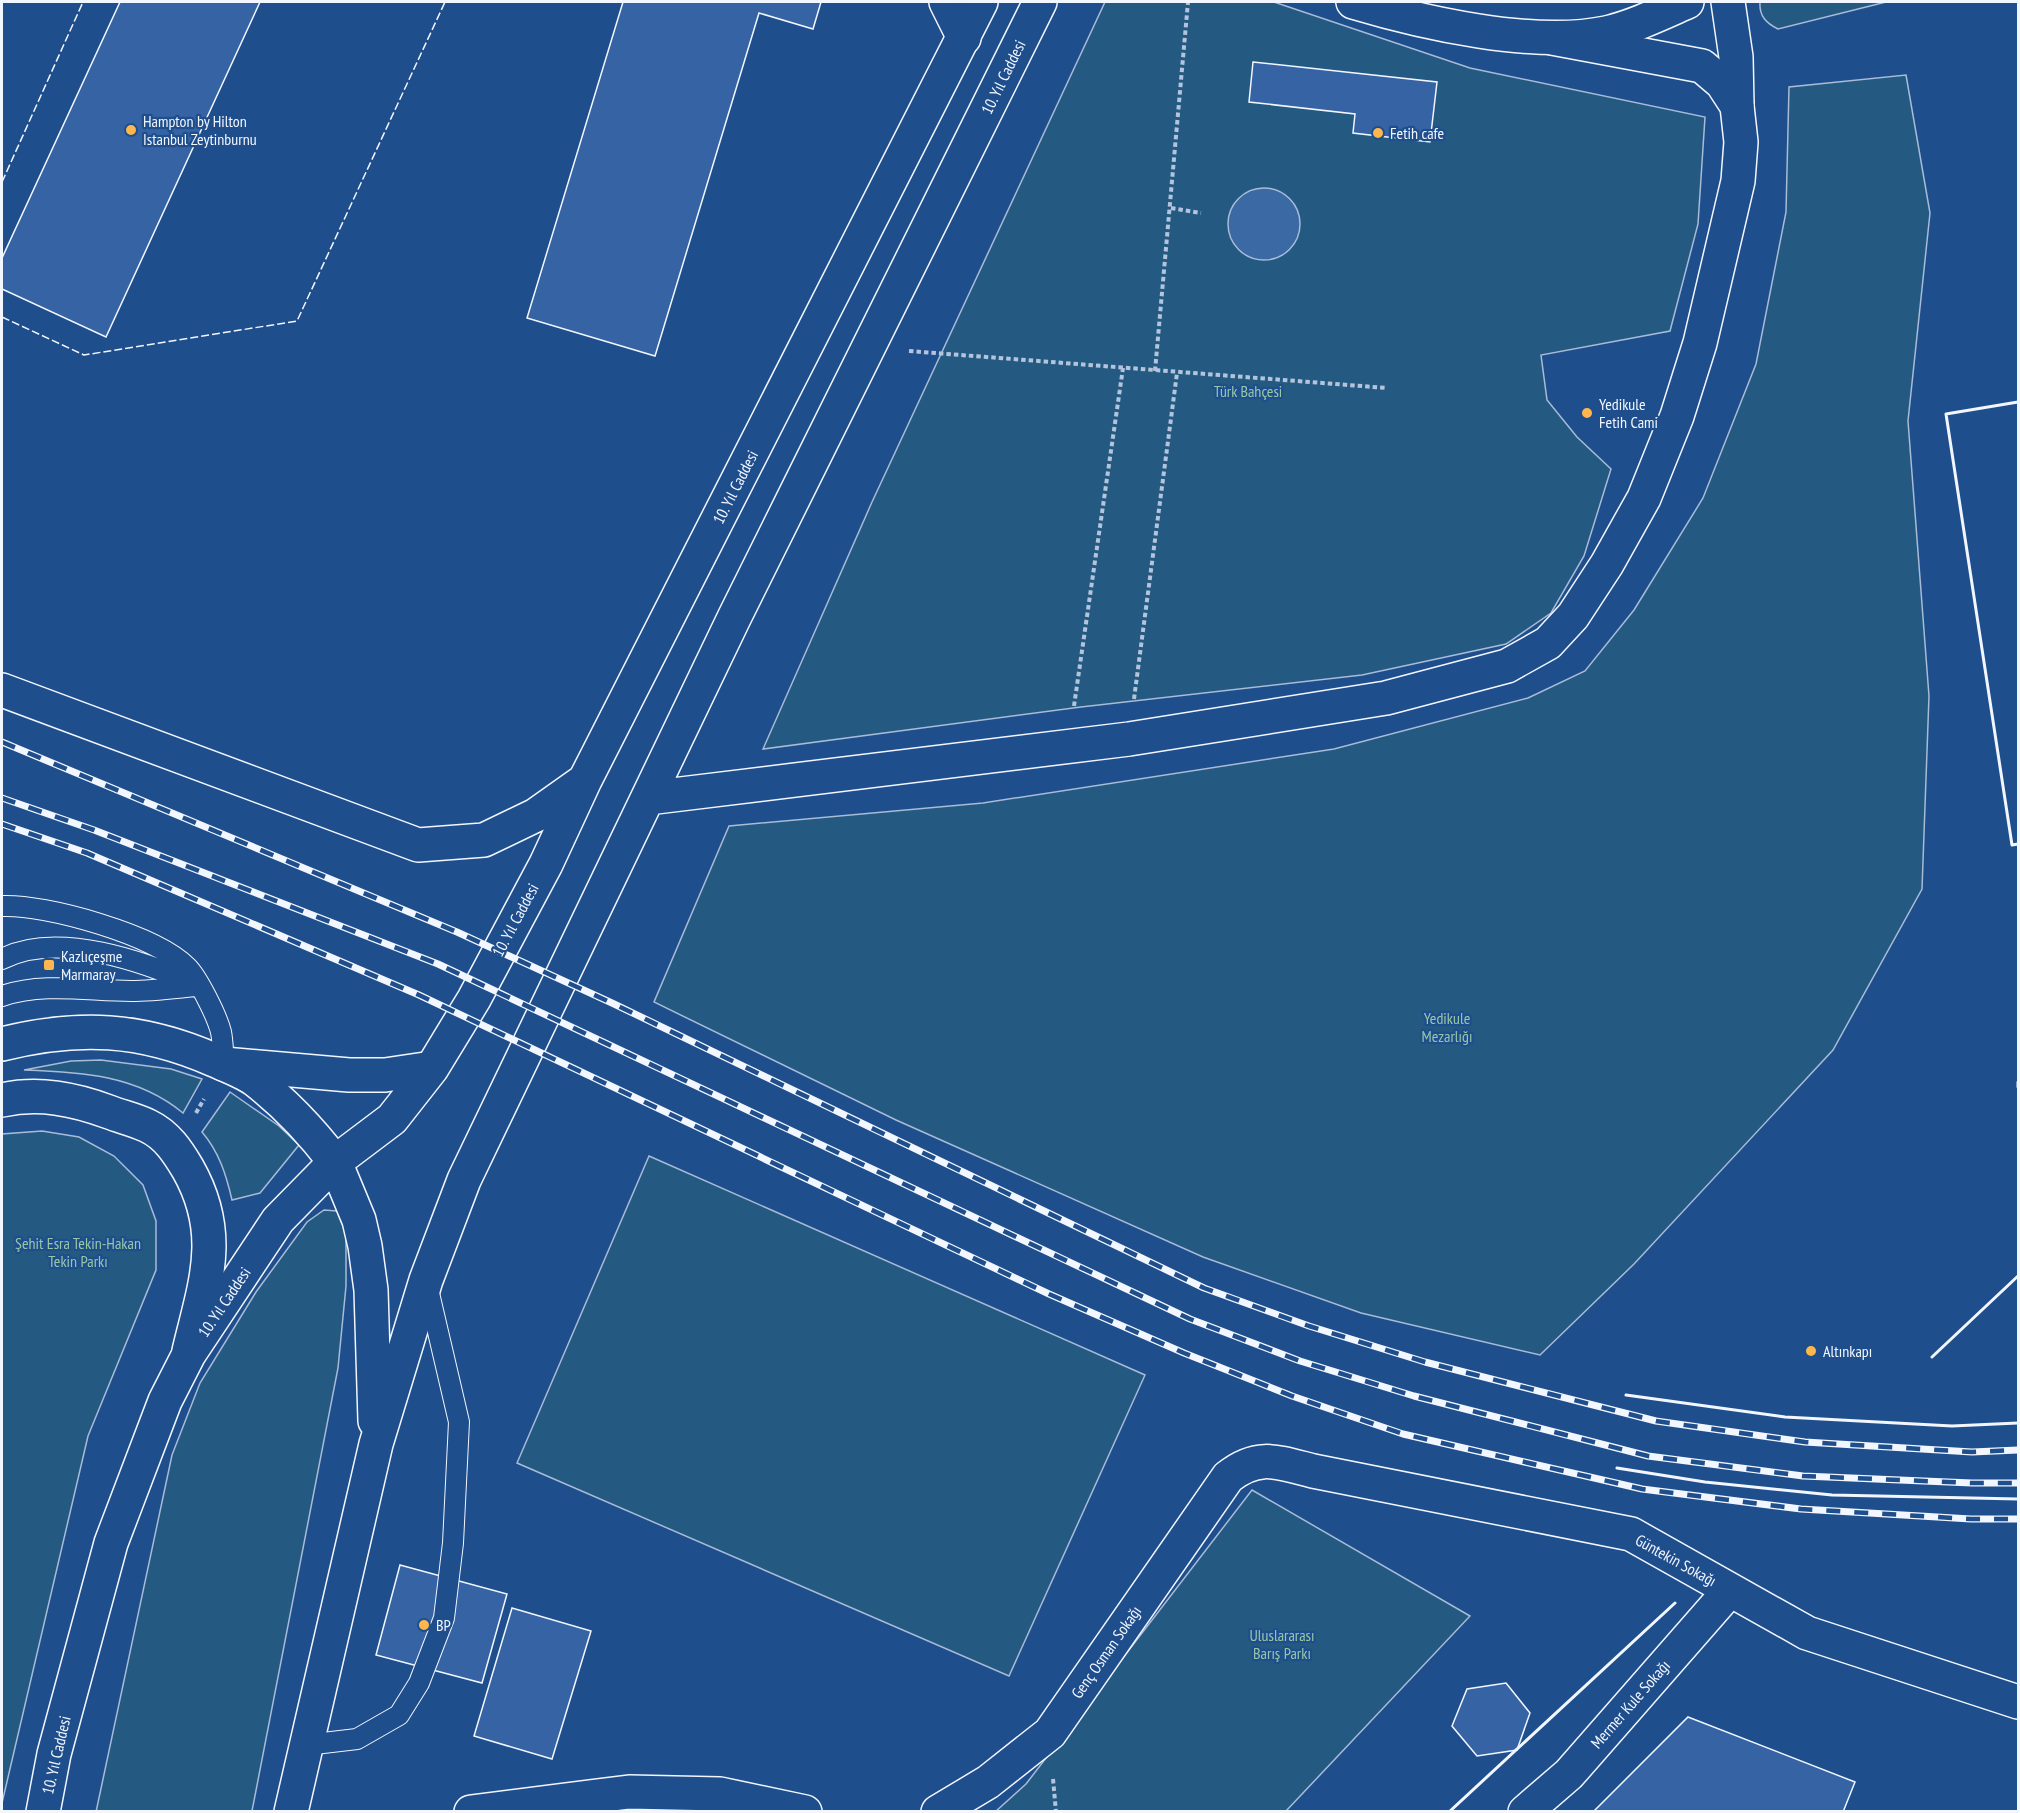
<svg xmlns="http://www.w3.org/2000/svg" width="2020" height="1813" viewBox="0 0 2020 1813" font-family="'PT Sans Narrow',sans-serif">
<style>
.green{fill:#245a82;stroke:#a8bbd7;stroke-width:1.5}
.water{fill:#3b69a3;stroke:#a8bbd7;stroke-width:1.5}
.building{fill:#3563a3;stroke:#f2f6ff;stroke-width:1.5}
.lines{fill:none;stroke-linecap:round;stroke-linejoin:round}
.service-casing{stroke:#f2f6ff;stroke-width:22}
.minor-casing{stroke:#f2f6ff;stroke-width:36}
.tertiary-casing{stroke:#f2f6ff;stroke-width:36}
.secondary-casing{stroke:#f2f6ff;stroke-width:36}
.primary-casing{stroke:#f2f6ff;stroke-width:36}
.path{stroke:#b3c4dc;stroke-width:4;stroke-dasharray:4.5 3;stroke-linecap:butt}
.service{stroke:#1f4e8c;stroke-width:20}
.minor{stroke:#1f4e8c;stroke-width:33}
.tertiary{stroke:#1f4e8c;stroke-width:33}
.secondary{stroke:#1f4e8c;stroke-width:33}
.primary{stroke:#1f4e8c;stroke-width:33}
.rail-casing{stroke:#f2f6ff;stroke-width:7}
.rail{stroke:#1f4e8c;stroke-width:4.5;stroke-dasharray:14;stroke-linecap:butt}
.fence{stroke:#f2f6ff;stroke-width:1.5;stroke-dasharray:8 3;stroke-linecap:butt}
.wall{stroke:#f2f6ff;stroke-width:3}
.poi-dot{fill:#ffb74d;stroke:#1f4e8c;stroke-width:2}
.labels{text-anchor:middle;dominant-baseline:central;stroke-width:4.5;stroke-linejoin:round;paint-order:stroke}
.street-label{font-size:16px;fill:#f2f6ff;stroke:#1f4e8c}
.poi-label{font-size:16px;fill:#f2f6ff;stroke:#1f4e8c;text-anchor:start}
.park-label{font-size:16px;fill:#97c8a6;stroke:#1f4e8c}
</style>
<rect width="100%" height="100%" fill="#1f4e8c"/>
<!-- green -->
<path class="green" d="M 1105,2 L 1274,2 L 1470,68 L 1705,117 L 1698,224 L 1670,331 L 1541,355 L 1547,400 L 1577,437 L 1611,469 L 1584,556 L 1551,613 L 1506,644 L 1362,675 L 1081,707 L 763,749 L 872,502 Z
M 1760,2 L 1886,2 L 1778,29 C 1766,23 1759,16 1760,2 Z
M 1906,75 L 1930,213 L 1908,421 L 1929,696 L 1922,889 L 1833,1050 L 1634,1264 L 1540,1355 L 1361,1313 L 1203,1257 L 896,1120 L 654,1002 L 729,826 L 983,803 L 1334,749 L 1528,698 L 1585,671 L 1634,610 L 1703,498 L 1756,364 L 1786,212 L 1789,87 Z
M 101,1060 L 171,1069 L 202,1079 L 183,1113 C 137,1075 82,1072 24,1070 L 71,1061 Z
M 230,1092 L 279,1126 L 299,1145 L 260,1193 L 232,1200 C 226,1174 219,1152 202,1132 Z
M 42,1131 L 79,1137 L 114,1156 L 143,1185 L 156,1221 L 156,1270 L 88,1436 L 2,1803 L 2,1134 Z
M 649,1156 L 1145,1375 L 1009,1676 L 517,1463 Z
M 324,1210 L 337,1211 L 346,1233 L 346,1286 L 338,1368 L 252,1811 L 96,1812 L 172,1455 L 200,1383 L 256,1292 L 307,1222 Z
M 1252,1490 L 1470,1616 L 1286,1811 L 995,1812 L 1026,1784 Z"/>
<!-- water -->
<path class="water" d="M1228 224a36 36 0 1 1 72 0a36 36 0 1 1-72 0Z"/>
<!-- building -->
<path class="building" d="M 120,2 L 260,2 L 106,337 L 2,289 L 2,258 Z
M 623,2 L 821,2 L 813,29 L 759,13 L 655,356 L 527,318 Z
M 1253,62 L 1437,82 L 1430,142 L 1353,133 L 1355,114 L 1249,102 Z
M 400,1565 L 507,1594 L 482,1683 L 376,1655 Z
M 512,1608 L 591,1631 L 552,1759 L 474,1736 Z
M 1506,1683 L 1530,1713 L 1517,1750 L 1477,1756 L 1452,1726 L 1467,1689 Z
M 1688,1717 L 1855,1782 L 1843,1812 L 1593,1812 Z"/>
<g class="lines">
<!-- service casing -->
<g class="service-casing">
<path id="service" d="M 2,906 C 45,904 156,935 187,967 C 198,978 217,1016 221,1032 C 223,1042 223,1054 224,1064
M 2,959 C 57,930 146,962 199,986
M 2,996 C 44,982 88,991 131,991 C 153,991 175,988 196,986
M 306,1745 L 357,1739 L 399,1715 L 419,1683 L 444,1618 L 453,1543 L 459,1422 L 428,1289"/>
</g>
<!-- minor casing -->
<g class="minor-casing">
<path id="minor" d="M 1728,2 L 1736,57 L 1737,106
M 471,1812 L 629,1792 L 720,1794 L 805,1812
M 938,1812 L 988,1782 L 1050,1733 L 1228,1477 C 1258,1453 1278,1462 1313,1471 L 1631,1534 L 1807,1633 L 2018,1702
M 1525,1812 L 1569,1774 L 1730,1590"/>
</g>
<!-- tertiary casing -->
<g class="tertiary-casing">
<path id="tertiary" d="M 1353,2 C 1423,23 1534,48 1606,33 C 1633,27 1662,13 1687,2"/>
</g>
<!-- secondary casing -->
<g class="secondary-casing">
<path id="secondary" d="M 946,2 L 964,38
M 2,1044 C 79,1025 141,1028 214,1060 C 228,1066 244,1072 255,1080 C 285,1103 312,1132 335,1162
M 2,1100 C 39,1092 74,1099 109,1112 C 122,1117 136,1120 148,1126 C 167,1135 178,1152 188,1169 C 225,1234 205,1284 189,1351"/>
</g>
<!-- primary casing -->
<g class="primary-casing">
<path id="primary" d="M 2,690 L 418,845 L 484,840 L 536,815 L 584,781
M 648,798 L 1129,739 L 1386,698 L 1507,666 L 1548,643 L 1573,616 L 1607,564 L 1644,498 L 1677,416 L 1700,343 L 1738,181 L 1741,142 L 1737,106 L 1722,83 L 1702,66 L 1552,38
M 224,1064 L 349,1075 L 385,1075 L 432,1068
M 335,1162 L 359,1220 L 365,1246 L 371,1290 L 375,1421
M 43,1812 L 54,1754 L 111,1543 L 165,1401 L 189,1354 L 278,1220 L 335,1162 L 392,1119 L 432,1068 L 474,999 L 546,864 L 585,780 L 981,2
M 291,1812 L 376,1444 L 426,1280 L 464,1180 L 734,618 L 1040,2"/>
</g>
<!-- path -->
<path class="path" d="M 1171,208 L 1201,213
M 909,351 L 1387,388
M 1155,371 L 1188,2
M 1134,699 L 1177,373
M 1074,706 L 1123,368
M 196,1113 L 204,1099
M 1053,1779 L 1056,1812"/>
<!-- service -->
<use href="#service" class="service"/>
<!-- minor -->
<use href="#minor" class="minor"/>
<!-- tertiary -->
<use href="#tertiary" class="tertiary"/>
<!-- secondary -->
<use href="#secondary" class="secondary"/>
<!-- primary -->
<use href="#primary" class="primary"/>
<!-- rail casing -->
<g class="rail-casing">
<path id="rail" d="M 2,742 L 457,932 L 612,1003 L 1204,1288 L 1309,1326 L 1425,1362 L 1656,1421 L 1805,1442 L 1972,1452 L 2018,1450
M 2,798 L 94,830 L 438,964 L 1190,1319 L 1300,1361 L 1414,1396 L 1648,1456 L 1803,1476 L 1972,1483 L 2018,1483
M 2,824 L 87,853 L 419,995 L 1049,1294 L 1184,1353 L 1292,1396 L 1403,1434 L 1642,1489 L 1801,1509 L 1971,1519 L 2018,1519"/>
</g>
<!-- rail -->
<use href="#rail" class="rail"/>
<!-- fence -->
<path class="fence" d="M 2,182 L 83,2
M 2,317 L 84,355 L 297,321 L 445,2"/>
<!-- wall -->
<path class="wall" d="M 2018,402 L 1946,414 L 2012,845 L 2018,844
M 2018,1082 L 2018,1087
M 1932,1357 L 2018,1276
M 1626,1395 L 1785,1417 L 1952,1426 L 2018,1423
M 1617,1468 L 1705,1482 L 1832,1495 L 2018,1499
M 1449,1812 L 1675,1603"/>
</g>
<!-- markers -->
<g class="poi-dot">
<circle cx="131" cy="130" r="6"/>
<circle cx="1378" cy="133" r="6"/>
<circle cx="1587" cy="413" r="6"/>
<rect x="43" y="959" width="12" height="12" rx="3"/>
<circle cx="1811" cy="1351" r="6"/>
<circle cx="424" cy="1625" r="6"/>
</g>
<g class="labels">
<!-- street labels -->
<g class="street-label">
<text transform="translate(1003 77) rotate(-64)">10. Yıl Caddesi</text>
<text transform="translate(735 487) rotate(-63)">10. Yıl Caddesi</text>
<text transform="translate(515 920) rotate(-62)">10. Yıl Caddesi</text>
<text transform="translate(224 1302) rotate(-56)">10. Yıl Caddesi</text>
<text transform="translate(1676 1560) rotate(29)">Güntekin Sokağı</text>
<text transform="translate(1106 1652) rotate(-55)">Genç Osman Sokağı</text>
<text transform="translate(1630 1704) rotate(-49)">Mermer Kule Sokağı</text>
<text transform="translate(56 1755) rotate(-77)">10. Yıl Caddesi</text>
</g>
<!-- poi labels -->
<g class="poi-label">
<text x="143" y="121">Hampton by Hilton<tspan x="143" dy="18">Istanbul Zeytinburnu</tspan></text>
<text x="1390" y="133">Fetih cafe</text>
<text x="1599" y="404">Yedikule<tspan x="1599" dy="18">Fetih Cami</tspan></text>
<text x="61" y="956">Kazlıçeşme<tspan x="61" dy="18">Marmaray</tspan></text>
<text x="1823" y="1351">Altınkapı</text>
<text x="436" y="1625">BP</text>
</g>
<!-- park labels -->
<g class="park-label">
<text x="1248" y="391">Türk Bahçesi</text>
<text x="1447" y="1018">Yedikule<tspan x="1447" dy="18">Mezarlığı</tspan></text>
<text x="78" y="1243">Şehit Esra Tekin-Hakan<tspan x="78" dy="18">Tekin Parkı</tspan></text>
<text x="1282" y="1635">Uluslararası<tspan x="1282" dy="18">Barış Parkı</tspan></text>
</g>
</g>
<!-- border -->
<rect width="2020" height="1813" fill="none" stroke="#f2f6ff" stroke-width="6"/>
</svg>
